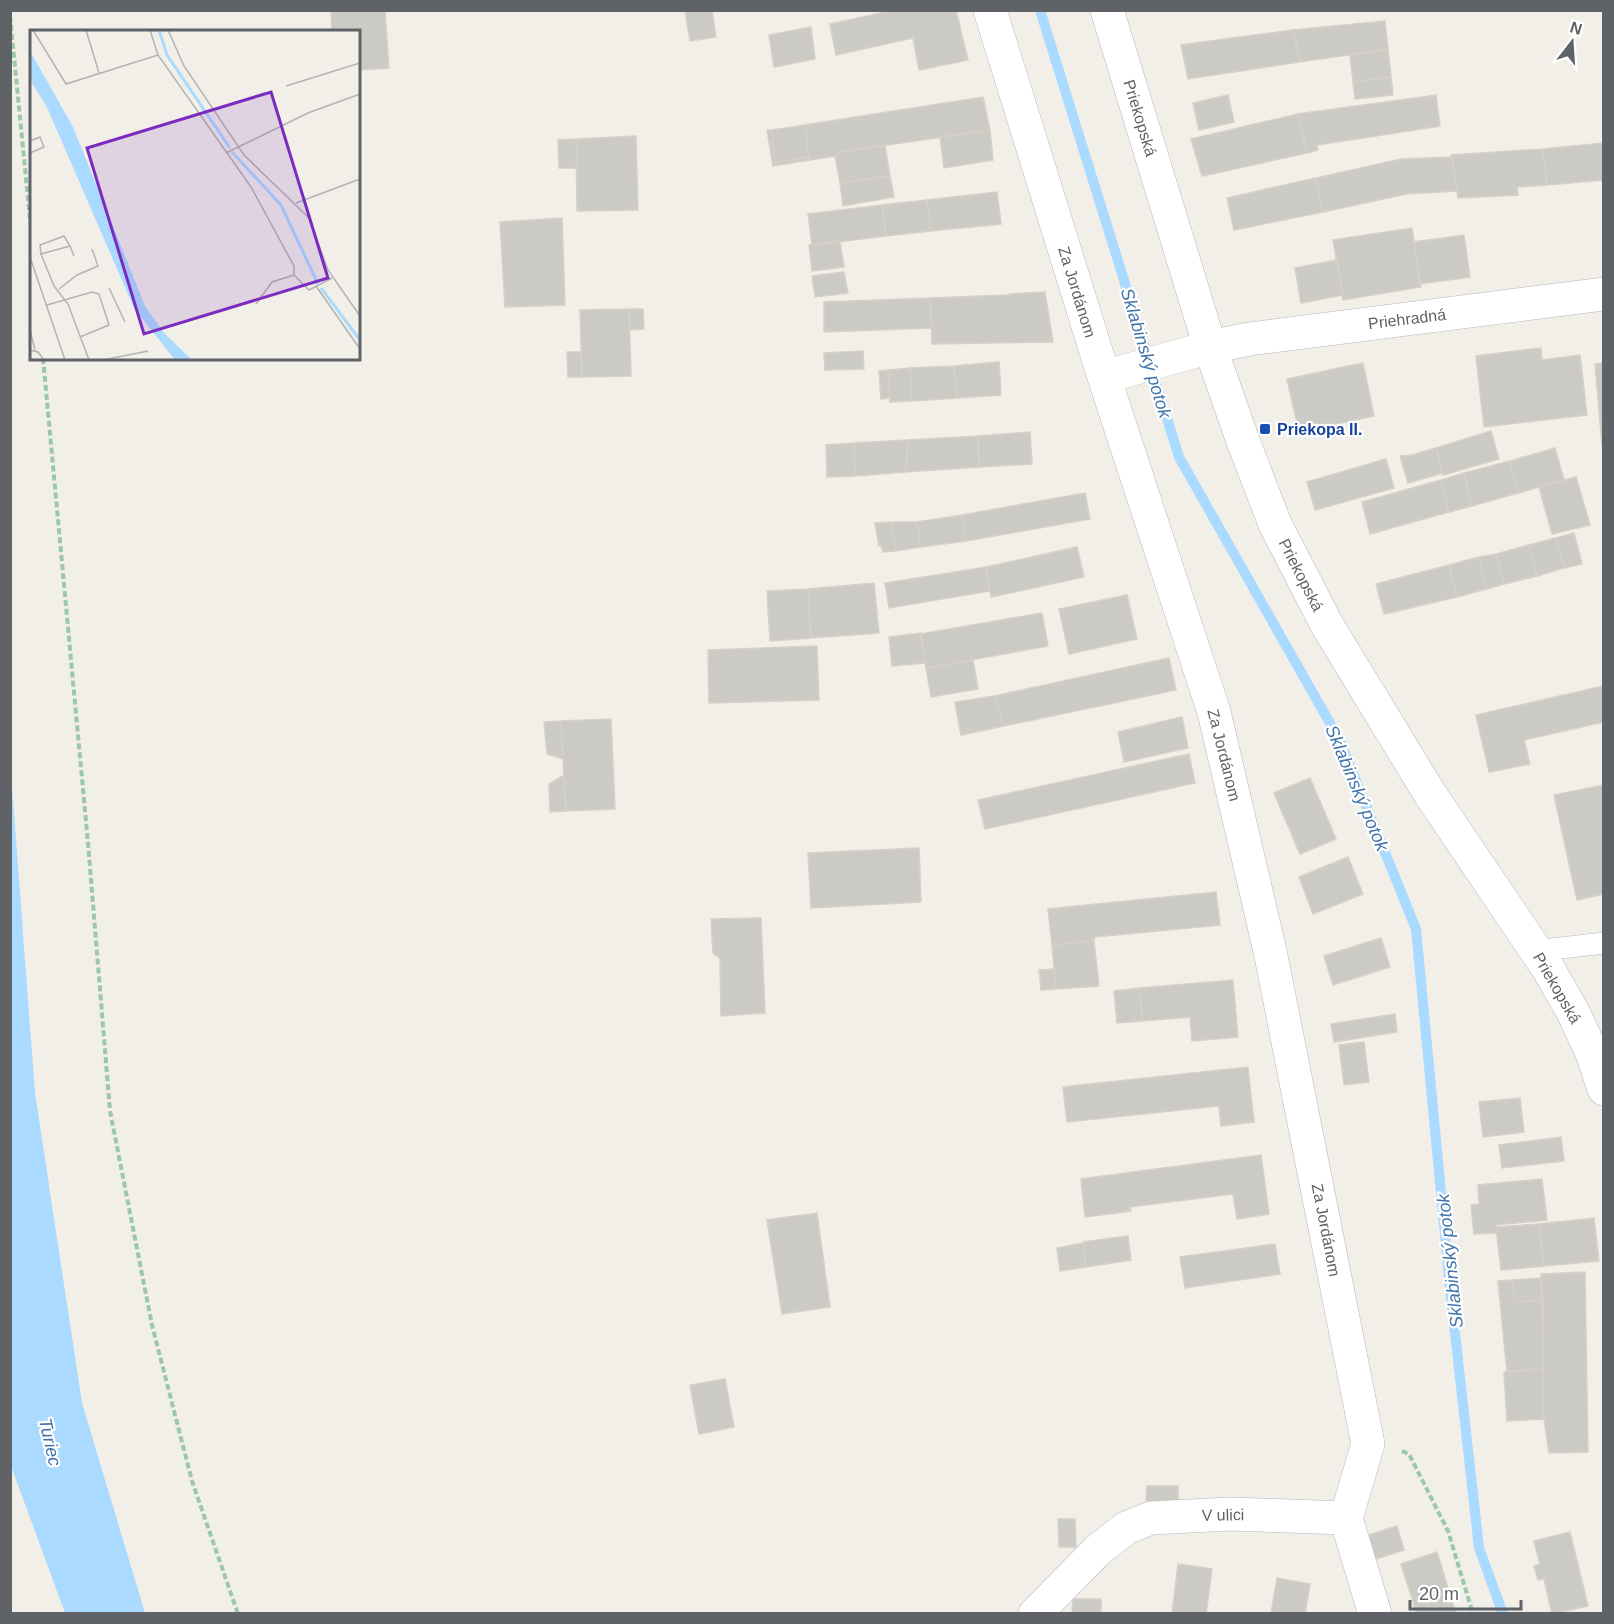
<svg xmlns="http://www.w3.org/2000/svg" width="1614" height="1624" viewBox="0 0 1614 1624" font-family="Arial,sans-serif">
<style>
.water{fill:#aadaff}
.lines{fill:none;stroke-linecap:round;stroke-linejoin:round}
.stream{stroke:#aadaff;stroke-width:10}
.building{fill:#cccac5;stroke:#d6d1c6;stroke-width:1.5}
.service-casing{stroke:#b5b8bc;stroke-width:22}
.minor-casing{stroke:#b5b8bc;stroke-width:34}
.tertiary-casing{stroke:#b5b8bc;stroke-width:34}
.path{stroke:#9cc7a9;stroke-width:4;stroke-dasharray:6 3;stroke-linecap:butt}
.service{stroke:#fff;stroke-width:21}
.minor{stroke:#fff;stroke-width:33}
.tertiary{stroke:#fff;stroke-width:33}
.transit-dot{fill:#1a4fb4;stroke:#fff;stroke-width:2}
.labels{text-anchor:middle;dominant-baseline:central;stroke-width:4.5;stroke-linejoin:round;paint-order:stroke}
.street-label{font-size:16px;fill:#5f6368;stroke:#fff}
.transit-label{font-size:16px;font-weight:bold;fill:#164399;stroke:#fff;text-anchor:start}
.water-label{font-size:18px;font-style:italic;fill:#4174aa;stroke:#fff}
.inset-river{fill:none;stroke:#aadaff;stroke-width:3}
.inset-road{fill:none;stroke:#b3b3b1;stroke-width:1.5}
.view{fill:#7b2cbf;fill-opacity:0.15;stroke:#7b2cbf;stroke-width:3}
.inset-edge{fill:none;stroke:#5f6368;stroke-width:3}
</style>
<rect width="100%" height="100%" fill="#f1efe8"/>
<!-- water -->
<path class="water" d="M 10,760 L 35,1093 L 82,1403 L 145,1613 L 65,1613 L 11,1466 Z"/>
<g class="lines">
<!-- stream -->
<path class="stream" d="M 1040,10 L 1179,457 L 1339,739 L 1416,929 L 1450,1288 L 1479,1548 L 1503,1614"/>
</g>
<!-- building -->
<path class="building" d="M 331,10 L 385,10 L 389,68 L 358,70 L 358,32 L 332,32 Z
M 685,10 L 712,10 L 716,37 L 690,41 Z
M 895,10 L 956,10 L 968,60 L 919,70 L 913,38 L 836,55 L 830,24 Z
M 1385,21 L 1388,49 L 1300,62 L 1293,30 Z
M 811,27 L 815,59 L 774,67 L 769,35 Z
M 1293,30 L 1300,62 L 1188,79 L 1181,45 Z
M 1388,49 L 1391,77 L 1353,82 L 1350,55 Z
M 1391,77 L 1393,95 L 1355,99 L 1353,82 Z
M 1228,95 L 1234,122 L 1199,130 L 1193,103 Z
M 1436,95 L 1440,126 L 1317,145 L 1318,150 L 1307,153 L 1298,114 Z
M 983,97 L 990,130 L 839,152 L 835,156 L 773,166 L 767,130 L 772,130 L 775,162 L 809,157 L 805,125 Z
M 1298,114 L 1307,153 L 1202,176 L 1191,139 Z
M 805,125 L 809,157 L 775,162 L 772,130 Z
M 990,130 L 993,160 L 944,168 L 940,137 Z
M 636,136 L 638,210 L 577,211 L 576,139 Z
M 576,139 L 577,168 L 559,168 L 558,140 Z
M 1604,143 L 1604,180 L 1547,185 L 1543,149 Z
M 885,145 L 890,176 L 840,183 L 835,156 L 839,152 Z
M 1543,149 L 1547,185 L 1517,187 L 1518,195 L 1458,198 L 1451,155 Z
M 1452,157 L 1457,191 L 1406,194 L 1323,212 L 1316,178 L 1401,159 Z
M 890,176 L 894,197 L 843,206 L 840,183 Z
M 1316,178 L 1323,212 L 1234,230 L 1227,198 Z
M 997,192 L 1001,224 L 931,231 L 927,200 Z
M 927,200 L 931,231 L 886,236 L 882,205 Z
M 882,205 L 886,236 L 812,245 L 808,214 Z
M 562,218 L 565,305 L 505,307 L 500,222 Z
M 1412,228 L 1421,287 L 1343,300 L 1333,240 Z
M 1464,235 L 1470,277 L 1420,284 L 1414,242 Z
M 840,241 L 844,267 L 812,271 L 809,245 Z
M 1337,260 L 1343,295 L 1301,303 L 1295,268 Z
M 844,272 L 848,293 L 815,297 L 812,276 Z
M 1045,292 L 1053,342 L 932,344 L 930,298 L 1009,295 L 1009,294 Z
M 930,298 L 932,328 L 824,332 L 824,302 Z
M 629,309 L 643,309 L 644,329 L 630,330 Z
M 629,309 L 631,376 L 582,377 L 580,310 Z
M 1541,348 L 1542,360 L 1580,355 L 1587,415 L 1484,427 L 1476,356 Z
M 863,351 L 864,369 L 825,370 L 824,353 Z
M 567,352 L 581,352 L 582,377 L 568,377 Z
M 999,362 L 1001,395 L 957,398 L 954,366 Z
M 1363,363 L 1374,416 L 1299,432 L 1287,379 Z
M 1604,363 L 1604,445 L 1602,445 L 1595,364 Z
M 954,366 L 957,398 L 912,401 L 910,368 Z
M 910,368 L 912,401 L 890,402 L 888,370 Z
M 888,370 L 890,398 L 881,399 L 879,371 Z
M 1491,431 L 1499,459 L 1443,475 L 1436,448 Z
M 1030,432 L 1032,464 L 979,467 L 978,436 Z
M 978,436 L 979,467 L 906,472 L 908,440 Z
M 908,440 L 906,472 L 855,476 L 854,443 Z
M 854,443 L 855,476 L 827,477 L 826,445 Z
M 1436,448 L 1443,473 L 1408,483 L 1400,456 L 1412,455 Z
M 1555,448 L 1564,480 L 1518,493 L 1510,461 Z
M 1386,459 L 1394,488 L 1315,510 L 1307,482 Z
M 1510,461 L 1518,493 L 1472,506 L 1464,473 Z
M 1464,473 L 1472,506 L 1449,512 L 1441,480 Z
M 1576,477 L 1590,525 L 1552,534 L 1539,487 Z
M 1441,480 L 1449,512 L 1370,534 L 1362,502 Z
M 1085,493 L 1090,519 L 966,541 L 962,515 Z
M 962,515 L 966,541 L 921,547 L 917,522 Z
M 891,522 L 917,522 L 921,547 L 896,551 Z
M 891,522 L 896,551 L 883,552 L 881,545 L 879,546 L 875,523 Z
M 1574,533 L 1582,564 L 1564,568 L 1556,538 Z
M 1556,538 L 1564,568 L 1537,576 L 1529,545 Z
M 1529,545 L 1537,576 L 1504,584 L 1496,554 Z
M 1077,547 L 1084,577 L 991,597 L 986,567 Z
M 1496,554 L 1504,584 L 1486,589 L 1479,557 Z
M 1479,557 L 1486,589 L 1457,597 L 1449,565 Z
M 1449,565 L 1457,597 L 1384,614 L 1376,584 Z
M 986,567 L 990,591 L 889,608 L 885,583 Z
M 874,583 L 879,633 L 811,638 L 808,589 Z
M 808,589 L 811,638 L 770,641 L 767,591 Z
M 1127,595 L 1137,639 L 1069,654 L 1059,609 Z
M 1042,613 L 1048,646 L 926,668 L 920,634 Z
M 921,633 L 925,663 L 892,666 L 889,637 Z
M 817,646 L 819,700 L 709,703 L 708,650 Z
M 1169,658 L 1176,690 L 1004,726 L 994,696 Z
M 973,660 L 978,689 L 931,697 L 926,668 Z
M 1604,686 L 1604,722 L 1524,740 L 1530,764 L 1489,772 L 1476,715 Z
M 994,696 L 1004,726 L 961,735 L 955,702 Z
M 1182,717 L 1188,748 L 1124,762 L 1118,732 Z
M 611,719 L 615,809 L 566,811 L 561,721 Z
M 561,721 L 563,759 L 547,754 L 544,722 Z
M 1189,754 L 1195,783 L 985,829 L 978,800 Z
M 564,775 L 566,811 L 550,812 L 549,784 Z
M 1310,778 L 1336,839 L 1300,854 L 1274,793 Z
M 1604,785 L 1604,894 L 1577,900 L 1554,795 Z
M 919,848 L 921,902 L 811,908 L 808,853 Z
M 1348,857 L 1363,894 L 1313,914 L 1299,877 Z
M 1216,892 L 1220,925 L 1094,937 L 1094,941 L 1052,945 L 1048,909 Z
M 761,918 L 765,1013 L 721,1016 L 720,958 L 713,953 L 711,919 Z
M 1381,938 L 1390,967 L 1333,985 L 1324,956 Z
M 1094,941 L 1099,986 L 1056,989 L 1052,945 Z
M 1054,969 L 1056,989 L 1041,990 L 1039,970 Z
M 1233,980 L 1238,1037 L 1192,1041 L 1190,1017 L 1142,1021 L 1140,988 Z
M 1140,988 L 1142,1021 L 1117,1023 L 1114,991 Z
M 1395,1014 L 1397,1032 L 1334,1042 L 1331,1024 Z
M 1364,1042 L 1369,1082 L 1344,1085 L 1339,1045 Z
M 1248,1067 L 1254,1122 L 1221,1126 L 1219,1106 L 1067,1122 L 1063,1087 Z
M 1520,1098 L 1524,1132 L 1483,1137 L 1479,1102 Z
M 1561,1137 L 1564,1161 L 1502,1168 L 1499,1145 Z
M 1261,1155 L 1269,1214 L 1237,1219 L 1233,1194 L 1130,1207 L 1131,1211 L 1085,1217 L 1081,1179 Z
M 1542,1179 L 1547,1220 L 1496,1225 L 1497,1233 L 1474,1234 L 1471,1205 L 1479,1204 L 1478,1185 Z
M 817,1213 L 830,1307 L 782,1314 L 767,1220 Z
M 1594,1218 L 1599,1261 L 1544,1266 L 1539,1224 Z
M 1539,1224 L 1544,1266 L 1501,1270 L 1496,1227 Z
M 1128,1236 L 1131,1260 L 1086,1267 L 1083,1242 Z
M 1083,1243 L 1086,1267 L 1060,1271 L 1057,1248 Z
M 1275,1244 L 1280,1274 L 1185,1288 L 1180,1257 Z
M 1585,1272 L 1588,1452 L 1549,1453 L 1544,1419 L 1541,1274 Z
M 1541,1278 L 1543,1300 L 1514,1302 L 1513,1280 Z
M 1513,1280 L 1514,1302 L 1543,1300 L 1543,1369 L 1507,1372 L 1498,1281 Z
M 1543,1369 L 1544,1419 L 1507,1421 L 1504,1372 Z
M 725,1379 L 734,1427 L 699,1434 L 690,1385 Z
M 1147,1486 L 1178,1486 L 1178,1501 L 1146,1501 Z
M 1058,1519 L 1075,1519 L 1076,1547 L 1059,1547 Z
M 1397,1526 L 1404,1550 L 1373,1560 L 1366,1536 Z
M 1570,1532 L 1588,1606 L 1552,1614 L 1544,1579 L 1538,1580 L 1534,1566 L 1540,1564 L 1534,1541 Z
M 1437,1552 L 1456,1614 L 1417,1614 L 1401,1564 Z
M 1178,1564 L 1212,1569 L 1206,1614 L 1172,1614 Z
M 1277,1578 L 1310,1584 L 1305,1614 L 1271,1614 Z
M 1073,1599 L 1101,1599 L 1101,1614 L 1072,1614 Z"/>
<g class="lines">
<!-- service casing -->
<g class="service-casing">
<path id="service" d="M 1535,951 L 1604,943"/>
</g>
<!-- minor casing -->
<g class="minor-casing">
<path id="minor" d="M 990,10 L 1104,377 L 1214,712 L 1270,951 L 1368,1444 L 1346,1518
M 1104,377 L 1210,347 L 1249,339 L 1604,294
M 1346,1518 L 1375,1614
M 1035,1614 L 1098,1550 L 1126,1528 L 1151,1518 L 1230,1514 L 1346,1518"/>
</g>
<!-- tertiary casing -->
<g class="tertiary-casing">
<path id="tertiary" d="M 1107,10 L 1210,347 L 1243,441 L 1275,524 L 1327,625 L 1430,794 L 1549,970 L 1573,1012 L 1592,1053 L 1604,1089"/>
</g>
<!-- path -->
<path class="path" d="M 10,16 L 32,239
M 43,358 L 88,843 L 110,1111 L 152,1325 L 192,1481 L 238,1614
M 1402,1451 L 1409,1454 L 1448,1531 L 1473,1614"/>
<!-- service -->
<use href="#service" class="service"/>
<!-- minor -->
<use href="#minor" class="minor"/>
<!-- tertiary -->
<use href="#tertiary" class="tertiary"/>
</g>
<!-- markers -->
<rect class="transit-dot" x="1259" y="423" width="12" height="12" rx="3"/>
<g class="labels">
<!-- street labels -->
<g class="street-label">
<text transform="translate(1140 118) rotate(73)">Priekopská</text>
<text transform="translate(1077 292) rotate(73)">Za Jordánom</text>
<text transform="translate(1407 319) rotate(-7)">Priehradná</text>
<text transform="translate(1301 575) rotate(63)">Priekopská</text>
<text transform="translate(1224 755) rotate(76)">Za Jordánom</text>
<text transform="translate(1557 988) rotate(60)">Priekopská</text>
<text transform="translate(1326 1230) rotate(79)">Za Jordánom</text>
<text transform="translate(1223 1515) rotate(-1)">V ulici</text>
</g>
<!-- transit labels -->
<g class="transit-label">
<text x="1277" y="429">Priekopa II.</text>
</g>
<!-- water labels -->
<g class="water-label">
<text transform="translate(1146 353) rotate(73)">Sklabinský potok</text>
<text transform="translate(1357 788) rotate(67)">Sklabinský potok</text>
<text transform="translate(1450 1261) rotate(-96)">Sklabinský potok</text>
<text transform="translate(50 1442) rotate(77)">Turiec</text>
</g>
</g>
<!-- overview -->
<g transform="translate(30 30)">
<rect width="330" height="330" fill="#f1efe8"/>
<path d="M 0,21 L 43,97 L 115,276 L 133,302 L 162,330 L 145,330 L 104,278 L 16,75 L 0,50 Z" fill="#aadaff"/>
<path class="inset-river" d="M 129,0 L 137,25 L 200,118M 202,122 L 251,175 L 288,254M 291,258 L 330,310"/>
<path class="inset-road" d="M 3,0 L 36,54 L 128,25M 56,0 L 69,43M 120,0 L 128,25 L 221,157 L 264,236 L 264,245M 138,0 L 154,36 L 214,125 L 279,188 L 298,240 L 330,286M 256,56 L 330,33M 0,111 L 10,107 L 14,117 L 0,123M 196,123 L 278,83 L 330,64M 266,173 L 330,149M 40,216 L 11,224 L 10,215 L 34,206 L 40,216 L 44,226M 11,224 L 24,256 L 38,274 L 59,330M 0,227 L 35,330M 264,245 L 279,260 L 302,248M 286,256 L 330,319M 79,258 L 95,292M 29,259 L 47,245 L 68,236 L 62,219M 226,274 L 242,252 L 264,245M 17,275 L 62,262 L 69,264 L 79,295 L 50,307M 0,300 L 5,320M 0,320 L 8,322 L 14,330M 73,330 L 118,321"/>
<path class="view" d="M 241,62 L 298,248 L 114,304 L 57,118 Z"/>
<rect width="330" height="330" class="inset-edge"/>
</g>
<!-- border -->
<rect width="1614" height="1624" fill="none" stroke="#5f6368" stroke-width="24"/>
<!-- north arrow -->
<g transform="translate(1572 42) rotate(17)" stroke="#ffffff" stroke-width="4.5" paint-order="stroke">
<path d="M0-4.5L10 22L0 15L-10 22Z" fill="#5f6368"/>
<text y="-9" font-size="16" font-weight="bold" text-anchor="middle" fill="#5f6368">N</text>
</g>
<!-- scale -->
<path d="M1410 1600v9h111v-9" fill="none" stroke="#5f6368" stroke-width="3"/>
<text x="1419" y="1600" font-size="18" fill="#5f6368" stroke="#ffffff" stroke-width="4.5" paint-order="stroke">20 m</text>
</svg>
